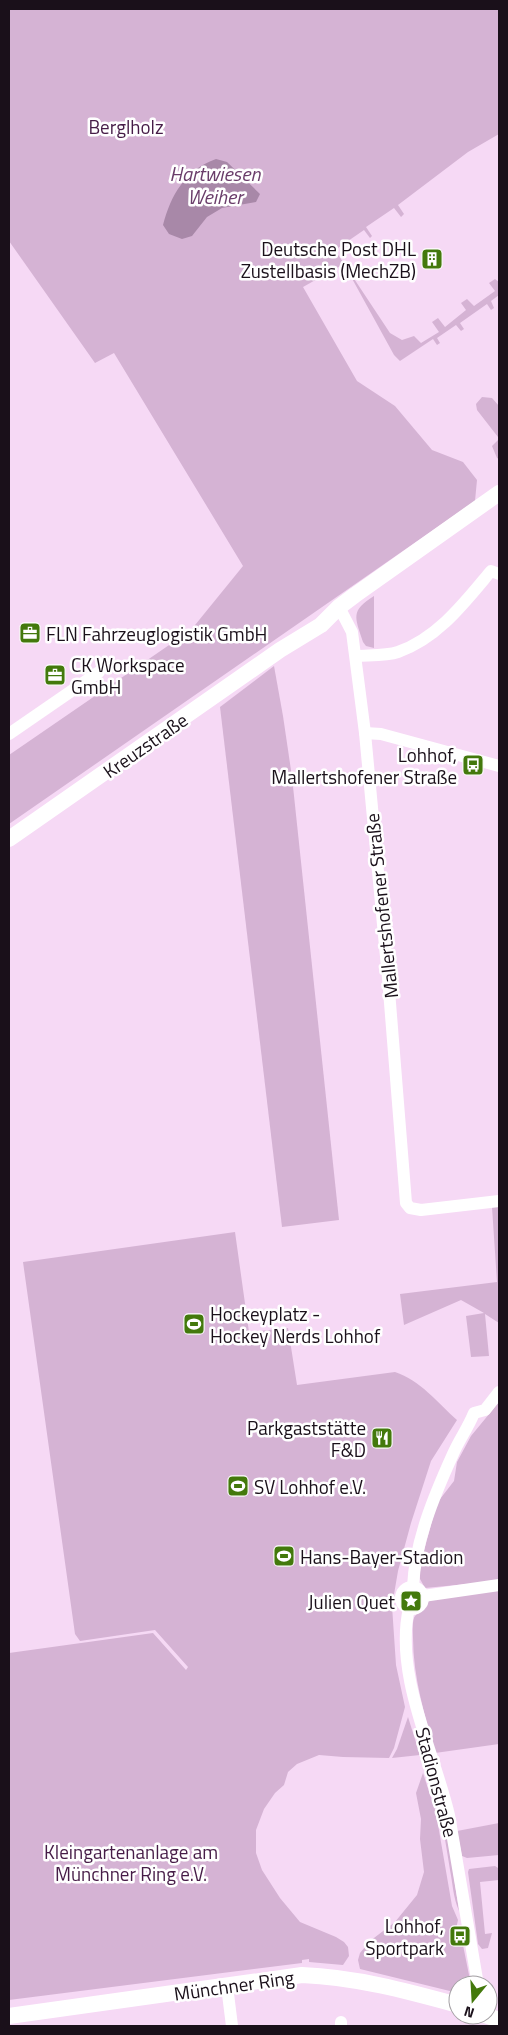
<svg xmlns="http://www.w3.org/2000/svg" width="508" height="2035" viewBox="0 0 508 2035" font-family="'Titillium Web',sans-serif">
	<rect width="100%" height="100%" fill="#f6d9f5"/>
	<g fill="#d5b3d4">
		<path d="M9,9H499V134L468,152L398,205L404,214L401,217L394,208L366,227L372,236L370,238L364,230L335,250L390,333L402,340L414,336L421,343L439,332L432,322L438,318L445,327L466,310L461,303L467,299L474,306L495,291L489,283L495,279L499,282V295L491,301L494,308L491,310L487,304L460,323L464,329L461,331L456,325L437,338L440,343L437,345L433,339L400,361L394,355L344,264L303,287L357,381L395,406L432,450L463,462L477,480L475,501L9,824V755L191,630L243,566L114,353L95,363L9,241Z"/>
		<path d="M482,397L492,398L499,406V459L497,458L492,446L498,440V437L477,410L476,404Z"/>
		<path d="M374,596V648L366,646L363,642C355,617 350,611 374,596Z"/>
		<path d="M274,666L283,716L292,777L339,1220L282,1227L220,707Z"/>
		<path d="M492,1207H499V1323L485,1314L489,1356L471,1357L466,1316L484,1313L461,1300L404,1325L400,1294L497,1282Z"/>
		<path d="M235,1232L249,1332L288,1328L297,1385L395,1372C420,1380 438,1403 457,1420L431,1461L411,1523L398,1571L392,1606L396,1665L405,1707L394,1748L389,1758L343,1757L319,1755L297,1764L288,1772L284,1785L275,1793L264,1809L256,1830V1853L262,1870L280,1898L300,1922L336,1937L344,1942L348,1947L349,1956L343,1965L309,1962V1959L302,1960V1963L9,2000V1653L153,1633L186,1670L188,1667L155,1630L80,1641L75,1634L23,1262Z"/>
		<path d="M499,1402V1581L425,1588L420,1579L419,1569L437,1503L454,1481L457,1462L471,1436Z"/>
		<path d="M499,1588V1744L435,1753C425,1716 413,1677 413,1638C413,1632 412,1624 414,1618C415,1615 427,1603 431,1598Z"/>
		<path d="M408,1717L420,1755L392,1758L397,1749Z"/>
		<path d="M430,1770L443,1803L459,1911C453,1897 453,1885 450,1870C445,1838 440,1805 429,1775Z"/>
		<path d="M423,1773L436,1813L452,1906L458,1920L456,1929L452,1931L453,1936H456L454,1940L456,1945H463L471,1985H458V1993L360,1969L358,1960L360,1953L370,1941L395,1922L417,1895L424,1872L420,1839L421,1819L416,1793Z"/>
		<path d="M499,1823V1855L467,1858L462,1856L457,1831Z"/>
		<path d="M495,1866L498,1868L499,1880L480,1882L485,1934L492,1933L488,1948L482,1949L478,1944L468,1872L469,1869Z"/>
	</g>
	<path fill="#a888a8" d="M216,159L227,162L260,194L256,202L222,208L207,217L192,236L182,239L169,234L163,225C171,195 185,170 216,159Z"/>
	<g fill="none" stroke-linecap="round" stroke-linejoin="round">
		<g stroke="#fff" stroke-width="12">
			<path d="M339,607L352,632L365,733L388,978L406,1203L410,1208L421,1210L499,1201"/>
			<path d="M356,656C369,655 386,656 398,652C438,638 465,602 491,571L499,574"/>
			<path d="M365,733L381,734L499,766"/>
			<path d="M9,734L99,672"/>
			<path d="M413,1587C415,1541 434,1496 453,1454C459,1440 468,1428 474,1413L485,1410L499,1392"/>
			<circle cx="412" cy="1598" r="11"/>
			<path d="M423,1596L499,1585"/>
			<path d="M409,1608C394,1675 434,1751 449,1815L478,1985"/>
			<path d="M227,1986L232,2026"/>
			<path d="M341,2022V2026"/>
		</g>
		<g stroke="#fff" stroke-width="16">
			<path d="M9,839L280,650L321,625L339,607L355,595L499,493"/>
			<path d="M485,2015L499,2020"/>
			<path d="M9,2016L302,1975C355,1977 407,1991 458,2005"/>
		</g>
	</g>
	<defs>
		<g id="building-square" transform="scale(1.125)"><rect x="-9" y="-9" width="18" height="18" rx="4" fill="#43790c" stroke="#fff"/><path d="M-4-6H4V6H1V3H-1V6H-4ZM-2.5-4.3h1.7v1.8h-1.7ZM.8-4.3h1.7v1.8H.8ZM-2.5-1h1.7V.8h-1.7ZM.8-1h1.7V.8H.8Z" fill="#fff"/></g>
		<g id="office-square" transform="scale(1.125)"><rect x="-9" y="-9" width="18" height="18" rx="4" fill="#43790c" stroke="#fff"/><path d="M-6-3h4V-5.5h4V-3h4V5H-6ZM-1-4.5V-3h2v-1.5ZM-6 0V1H6V0Z" fill="#fff"/></g>
		<g id="bus-square" transform="scale(1.125)"><rect x="-9" y="-9" width="18" height="18" rx="4" fill="#43790c" stroke="#fff"/><path d="M-5-6H5V4H4V6H2V4H-2V6H-4V4H-5ZM-3.5-4V0h7V-4ZM-3.5 1.2v1.5H-2V1.2ZM2 1.2v1.5H3.5V1.2Z" fill="#fff"/></g>
		<g id="stadium-square" transform="scale(1.125)"><rect x="-9" y="-9" width="18" height="18" rx="4" fill="#43790c" stroke="#fff"/><path d="M0-5a6.5 5 0 1 0 0 10a6.5 5 0 1 0 0-10ZM-3.5-1.8h7v3.6h-7Z" fill="#fff"/></g>
		<g id="restaurant-square" transform="scale(1.125)"><rect x="-9" y="-9" width="18" height="18" rx="4" fill="#43790c" stroke="#fff"/><path d="M-5-6h1v4h1v-4h1v4h1v-4h1v5L-1.5 .5V6h-2V.5L-5-1ZM5-6V6H3V1.5H1.5Q1.5-4 5-6Z" fill="#fff"/></g>
		<g id="sight-square" transform="scale(1.125)"><rect x="-9" y="-9" width="18" height="18" rx="4" fill="#43790c" stroke="#fff"/><path d="M0-6L1.8-2.2L6-1.7L2.9 1.2L3.7 5.4L0 3.3L-3.7 5.4L-2.9 1.2L-6-1.7L-1.8-2.2Z" fill="#fff"/></g>
	</defs>
	<g fill-rule="evenodd">
		<use href="#building-square" x="432" y="259"/>
		<use href="#office-square" x="30" y="633"/>
		<use href="#office-square" x="55" y="675"/>
		<use href="#bus-square" x="473" y="765"/>
		<use href="#stadium-square" x="194" y="1324"/>
		<use href="#restaurant-square" x="382" y="1438"/>
		<use href="#stadium-square" x="238" y="1486"/>
		<use href="#stadium-square" x="284" y="1556"/>
		<use href="#sight-square" x="411" y="1601"/>
		<use href="#bus-square" x="460" y="1936"/>
	</g>
	<g text-anchor="middle" dominant-baseline="central" stroke-width="5" stroke-linejoin="round" paint-order="stroke">
		<g font-size="19" fill="#461c47" stroke="#fff">
			<text x="126" y="126">Berglholz</text>
			<text x="131" y="1851">Kleingartenanlage am<tspan x="131" dy="22">Münchner Ring e.V.</tspan></text>
		</g>
		<g font-size="19" fill="#1a101a" stroke="#fff" text-anchor="end">
			<text x="416" y="248">Deutsche Post DHL<tspan x="416" dy="22">Zustellbasis (MechZB)</tspan></text>
			<text x="46" y="633" text-anchor="start">FLN Fahrzeuglogistik GmbH</text>
			<text x="71" y="664" text-anchor="start">CK Workspace<tspan x="71" dy="22">GmbH</tspan></text>
			<text x="457" y="754">Lohhof,<tspan x="457" dy="22">Mallertshofener Straße</tspan></text>
			<text x="210" y="1313" text-anchor="start">Hockeyplatz -<tspan x="210" dy="22">Hockey Nerds Lohhof</tspan></text>
			<text x="366" y="1427">Parkgaststätte<tspan x="366" dy="22">F&amp;D</tspan></text>
			<text x="254" y="1486" text-anchor="start">SV Lohhof e.V.</text>
			<text x="300" y="1556" text-anchor="start">Hans-Bayer-Stadion</text>
			<text x="395" y="1601">Julien Quet</text>
			<text x="444" y="1925">Lohhof,<tspan x="444" dy="22">Sportpark</tspan></text>
		</g>
		<g font-size="19" fill="#1a101a" stroke="#fff">
			<text transform="translate(145 745) rotate(-35)">Kreuzstraße</text>
			<text transform="translate(381 906) rotate(-96)">Mallertshofener Straße</text>
			<text transform="translate(437 1782) rotate(75)">Stadionstraße</text>
			<text transform="translate(234 1985) rotate(-8)">Münchner Ring</text>
		</g>
		<g font-size="20" font-style="italic" fill="#6a3d6a" stroke="#fff">
			<text x="215" y="173">Hartwiesen<tspan x="215" dy="23">Weiher</tspan></text>
		</g>
	</g>
	<rect width="508" height="2035" fill="none" stroke="#1a101a" stroke-width="20"/>
	<g transform="translate(473 2000) rotate(198)"><circle r="24" fill="#ffffff" stroke="#a39fa3"/>
	<path d="M0-4L9 19L0 12L-9 19Z" fill="#43790c"/>
	<text y="-8" font-size="14" font-weight="bold" text-anchor="middle" fill="#1a101a">N</text>
	</g>
</svg>
